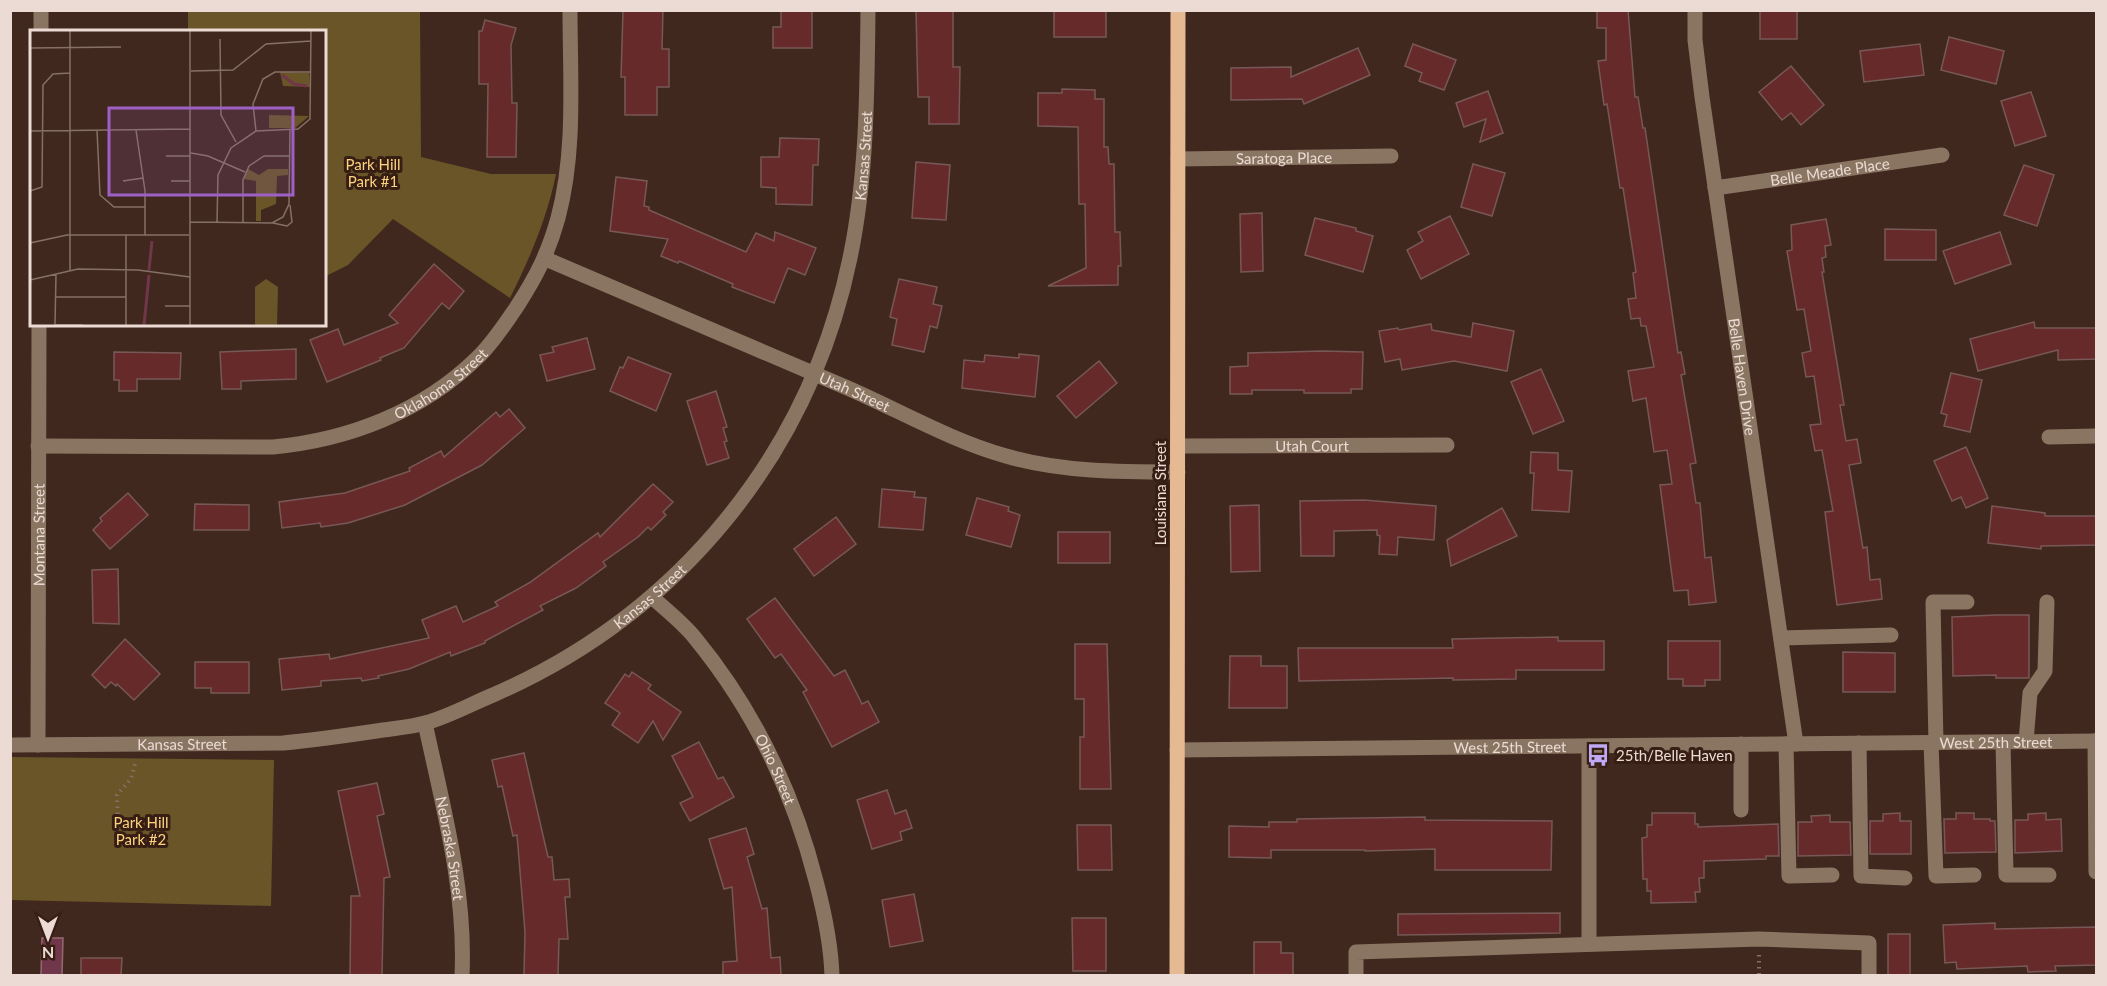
<svg xmlns="http://www.w3.org/2000/svg" width="2107" height="986" viewBox="0 0 2107 986" font-family="Lato,sans-serif">
	<rect width="100%" height="100%" fill="#41281e"/>
	<g fill="#695528">
		<path d="M188,11H420L421,157L491,174H556C547,218 530,258 510,298L393,219L348,265L324,277V32L188,31Z"/>
		<path d="M11,757L274,760L271,906L11,900Z"/>
	</g>
	<path fill="#703649" stroke="#956873" stroke-width="1.5" d="M42,938H63L62,975H41Z"/>
	<g fill="#662a2b" stroke="#775856" stroke-width="1.5">
		<path d="M623,10H663L662,49H669V87H657V115H625V77H621Z"/>
		<path d="M781,10H812V48H773V27H781Z"/>
		<path d="M916,10H953V67H960L959,124H929V97H918Z"/>
		<rect x="1054" y="10" width="52" height="27"/>
		<path d="M1597,10H1628L1635,97H1638L1643,128H1645L1678,353L1681,352L1685,374L1681,375L1696,463L1690,464L1696,503H1700L1705,558L1711,557L1716,602L1689,605L1688,590L1674,591L1660,485L1672,484L1667,450L1654,452L1646,398L1633,401L1628,371L1654,367L1646,326H1641L1640,318L1631,319L1628,299L1636,298L1633,273L1636,272L1623,188H1620L1607,104L1604,105L1598,61L1606,60V28H1597Z"/>
		<rect x="1760" y="10" width="37" height="29"/>
		<path d="M485,20L516,28L511,45L512,103H517L516,157H487L488,84H479V31H482Z"/>
		<path d="M1949,37L2004,51L1996,84L1941,70Z"/>
		<path d="M1413,44L1456,60L1444,90L1419,81L1422,73L1405,66Z"/>
		<path d="M1920,44L1924,75L1864,82L1860,51Z"/>
		<path d="M1358,48L1370,75L1304,104L1302,99L1231,100V68L1291,67V77Z"/>
		<path d="M1791,66L1824,105L1801,125L1791,113L1782,120L1759,92Z"/>
		<path d="M1062,89L1095,90V99H1104V147H1108L1109,164H1114L1115,232H1120L1121,266H1118V285L1048,286L1086,268L1085,204H1079L1078,127L1038,126V93H1062Z"/>
		<path d="M1488,91L1503,133L1480,142L1486,119L1464,127L1456,103Z"/>
		<path d="M2031,92L2046,136L2015,146L2001,101Z"/>
		<path d="M780,138L819,139L818,165H813L812,205L776,204V188L761,187V157H779Z"/>
		<path d="M916,162L950,165L946,220L912,218Z"/>
		<path d="M1473,164L1505,173L1492,216L1461,207Z"/>
		<path d="M2024,165L2054,175L2037,226L2004,215Z"/>
		<path d="M616,177L647,181L644,206L649,207V210L746,252L756,233L774,241L775,232L816,248L805,275L788,268L774,303L732,287L733,284L679,261L678,263L661,256L668,239L610,231Z"/>
		<path d="M1262,213L1263,271L1241,272L1240,214Z"/>
		<path d="M1450,216L1469,254L1421,279L1407,250L1423,241L1418,232Z"/>
		<path d="M1315,218L1356,228V231L1373,236L1363,272L1305,255Z"/>
		<path d="M1826,219L1831,245L1825,246L1826,257L1822,258L1824,272H1822L1844,405H1840L1846,441L1857,439L1861,463L1849,465L1863,548L1867,547L1870,580L1880,579L1882,599L1837,605L1825,512L1833,511L1822,450L1815,451L1810,425L1821,424L1814,376L1806,377L1802,353L1811,351L1804,309L1797,310L1787,251L1792,250L1791,225Z"/>
		<path d="M1885,229L1936,230V260H1885Z"/>
		<path d="M2000,232L2011,264L1955,284L1943,251Z"/>
		<path d="M434,264L464,291L449,309L442,303L404,348L380,358L381,360L327,382L310,340L338,329L344,345L398,323L389,315Z"/>
		<path d="M899,279L937,287L933,304L942,306L937,328L930,326L924,352L892,345L897,319L890,317Z"/>
		<path d="M2034,322L2035,328H2097V359L2058,360V350L1978,371L1970,339Z"/>
		<path d="M1473,323L1514,331L1507,371L1454,361L1402,370L1400,359L1385,362L1379,331L1398,328L1399,330L1431,324L1432,330L1471,337Z"/>
		<path d="M587,338L595,369L547,381L540,355L554,352L552,347Z"/>
		<path d="M296,349V379L241,381V389H222L220,352Z"/>
		<path d="M1322,351L1363,352L1362,389H1351V393H1304V390H1252V394H1230V367L1248,366V353Z"/>
		<path d="M114,352L181,353L180,379H137V391H119V380H114Z"/>
		<path d="M1019,354L1039,356L1035,397L962,388L964,360L984,362L985,355L1019,358Z"/>
		<path d="M628,357L671,374L656,411L610,391L620,367L623,368Z"/>
		<path d="M1099,361L1117,383L1076,418L1057,396Z"/>
		<path d="M1541,369L1564,421L1533,434L1511,382Z"/>
		<path d="M1951,373L1982,380L1970,432L1944,426L1947,415L1941,413Z"/>
		<path d="M716,391L727,427L723,428L727,441L724,442L729,458L707,465L687,401Z"/>
		<path d="M509,409L525,428L482,465L405,505L348,523L321,527L320,523L282,528L279,502L345,493L410,471L409,468L441,451L444,457L496,412L500,417Z"/>
		<path d="M1966,447L1988,498L1966,508L1961,497L1952,501L1934,461Z"/>
		<path d="M1531,452L1558,453V470L1572,471L1569,512L1532,510L1534,473H1530Z"/>
		<path d="M653,484L673,502L663,512L666,515L651,530L648,527L638,537L603,562L606,566L576,588L540,606L543,610L485,641V643L451,656L450,652L409,669L378,676L379,678L362,681L361,678L321,681V686L282,690L279,659L329,654L330,659L429,638L422,620L456,606L463,622L498,606L495,602L529,583L598,533L600,537Z"/>
		<path d="M882,489L915,492L914,497L926,498L923,530L879,527Z"/>
		<path d="M128,493L148,515L110,549L93,530L102,521L100,518Z"/>
		<path d="M977,498L1009,507L1008,511L1020,515L1011,547L966,535Z"/>
		<path d="M1364,500L1436,506L1434,540L1398,537L1397,555L1379,554L1380,536L1377,535V530L1334,531V556H1301L1300,501Z"/>
		<path d="M195,504L249,505V530H194Z"/>
		<path d="M1259,505L1260,571L1231,572L1230,506Z"/>
		<path d="M1992,506L2045,513V516H2097V545L2041,546V549L1988,543Z"/>
		<path d="M1502,508L1517,536L1451,566L1447,540Z"/>
		<path d="M836,517L856,544L814,576L794,549Z"/>
		<rect x="1058" y="532" width="52" height="31"/>
		<path d="M118,569L119,624L93,623L92,570Z"/>
		<path d="M775,598L834,676L845,670L862,704L868,701L879,722L832,747L803,692L807,690L781,654L775,658L747,619Z"/>
		<path d="M1996,615H2029V678H1996V675L1953,676L1952,617Z"/>
		<path d="M1558,637V641H1604V670H1516V679L1453,680V678L1299,681L1298,648H1453L1452,639Z"/>
		<path d="M125,639L160,674L134,700L117,684L116,686L111,682L105,688L92,675Z"/>
		<path d="M1668,641H1720V680H1705V686H1683V679H1668Z"/>
		<path d="M1075,644H1107L1111,789H1080V737H1084V699H1075Z"/>
		<path d="M1843,652L1895,653V692H1843Z"/>
		<path d="M1230,656H1261V666H1287V708H1229Z"/>
		<path d="M195,662H249V693H211V688H195Z"/>
		<path d="M632,672L651,685L648,689L681,712L663,740L653,721L638,743L612,725L620,713L605,703L625,674L629,677Z"/>
		<path d="M699,742L718,779L723,777L734,797L690,821L680,803L693,797L672,756Z"/>
		<path d="M524,753L548,857H552L554,880L569,879L570,897H565L568,939H559L558,975H524L525,932L517,835L513,836L502,786L498,787L492,760Z"/>
		<path d="M377,783L384,814L377,816L390,877L384,878L382,975H350L351,896H360L338,791Z"/>
		<path d="M887,790L895,814L906,810L912,828L900,832L902,840L872,849L857,800Z"/>
		<path d="M1652,813H1695V824H1698V827L1778,824L1779,856H1766V859L1704,861V878H1699L1700,892H1695L1696,902L1651,903V891H1647V879H1643L1642,838L1647,837V825H1652Z"/>
		<path d="M1900,813V821H1911V854H1870V821H1883V814Z"/>
		<path d="M1956,813H1974V819H1990V821H1995L1996,852L1945,853L1944,819H1956Z"/>
		<path d="M2046,813V820L2061,819L2062,851L2015,853V820H2028V814Z"/>
		<path d="M1830,815V822H1850L1851,855L1798,856V822H1812L1811,816Z"/>
		<path d="M1425,817V820L1552,821L1551,870H1435V849L1365,851V850H1271V858L1229,857V826L1269,827V822H1297V819Z"/>
		<path d="M1077,825H1111L1112,870H1078Z"/>
		<path d="M746,828L754,854L747,857L762,909L767,908L771,958L780,957L781,975H723V962L737,961L732,887L724,889L709,839Z"/>
		<path d="M914,894L923,941L890,947L882,900Z"/>
		<path d="M1560,913V933L1398,935V914Z"/>
		<path d="M1072,918H1106V971H1073Z"/>
		<path d="M1995,923V929L2097,927V965L2055,966L2056,971L2028,972L2027,966L1957,969L1956,962L1945,963L1943,925Z"/>
		<rect x="1888" y="934" width="22" height="41"/>
		<path d="M1254,942H1281V953H1293V975H1254Z"/>
		<path d="M81,958H122L121,975H81Z"/>
	</g>
	<g fill="none" stroke-linecap="round" stroke-linejoin="round">
		<g stroke="#846e65" stroke-width="4" stroke-dasharray="1.5 4.5" stroke-linecap="butt">
			<path d="M118,826L117,795L131,779L135,764"/>
			<path d="M1759,955V976"/>
		</g>
		<g stroke="#8a7562" stroke-width="15">
			<path id="s1" d="M1695,10V40L1702,97L1796,744"/>
			<path d="M41,32V10"/>
			<path id="s2" d="M1178,159L1391,156"/>
			<path id="s3" d="M1715,188L1942,155"/>
			<path id="s4" d="M546,259C645,301 744,343 843,386C897,409 949,440 1006,456C1062,472 1120,472 1178,472"/>
			<path d="M2049,437L2096,436"/>
			<path id="s5" d="M38,446L273,447C348,440 422,412 477,358C492,344 504,325 516,308C536,277 548,254 558,218C576,151 570,79 570,10"/>
			<path id="s6" d="M1178,446L1447,445"/>
			<path id="s7" d="M652,597C666,610 683,623 695,638C754,710 793,791 816,881C824,911 831,944 832,976"/>
			<path d="M1781,638L1891,635"/>
			<path id="s8" d="M425,723C443,807 466,889 462,976"/>
			<path d="M2095,741L2096,872"/>
			<path d="M2003,742L2006,875H2049"/>
			<path d="M2026,742L2030,693L2045,671L2047,602"/>
			<path d="M1859,743L1861,876L1905,878"/>
			<path d="M1931,743L1936,876L1974,875"/>
			<path d="M1936,743L1933,602H1967"/>
			<path d="M1786,744L1789,876L1832,875"/>
			<path id="s9" d="M10,745L283,743C317,740 350,735 383,730C396,728 411,727 425,723C448,717 471,704 493,695C677,615 809,456 850,258C867,177 867,93 868,10"/>
			<path id="s10" d="M38,745L39,324"/>
			<path id="s11" d="M1177,750L2096,741"/>
			<path d="M1741,810V744"/>
			<path d="M1589,944V746"/>
			<path d="M1356,976V952L1759,939L1869,943V976"/>
		</g>
		<path stroke="#e5b992" stroke-width="15" d="M1177,976L1178,10"/>
	</g>
	<defs>
		<g id="bus-bare" transform="scale(1.8)"><path d="M-5-6H5V4H4V6H2V4H-2V6H-4V4H-5ZM-3.5-4V0h7V-4ZM-3.5 1.2v1.5H-2V1.2ZM2 1.2v1.5H3.5V1.2Z" fill="#bfa9f4" stroke="#361e14" stroke-width="2.5" paint-order="stroke"/></g>
	</defs>
	<g fill-rule="evenodd">
		<use href="#bus-bare" x="1598" y="755"/>
	</g>
	<g text-anchor="middle" dominant-baseline="central" stroke-width="6" stroke-linejoin="round" paint-order="stroke">
		<g font-size="15" fill="#ecdbd4" stroke="#361e14">
			<text stroke="none"><textPath href="#s9" startOffset="1180">Kansas Street</textPath></text>
			<text stroke="none"><textPath href="#s2" startOffset="106">Saratoga Place</textPath></text>
			<text stroke="none"><textPath href="#s3" startOffset="116">Belle Meade Place</textPath></text>
			<text stroke="none"><textPath href="#s1" startOffset="370">Belle Haven Drive</textPath></text>
			<text stroke="none"><textPath href="#s5" startOffset="417">Oklahoma Street</textPath></text>
			<text stroke="none"><textPath href="#s4" startOffset="336">Utah Street</textPath></text>
			<text stroke="none"><textPath href="#s6" startOffset="134">Utah Court</textPath></text>
			<text transform="translate(1160 493) rotate(-90)">Louisiana Street</text>
			<text stroke="none"><textPath href="#s10" startOffset="210">Montana Street</textPath></text>
			<text stroke="none"><textPath href="#s9" startOffset="676">Kansas Street</textPath></text>
			<text stroke="none"><textPath href="#s11" startOffset="819">West 25th Street</textPath></text>
			<text stroke="none"><textPath href="#s9" startOffset="172">Kansas Street</textPath></text>
			<text stroke="none"><textPath href="#s11" startOffset="333">West 25th Street</textPath></text>
			<text stroke="none"><textPath href="#s7" startOffset="214">Ohio Street</textPath></text>
			<text stroke="none"><textPath href="#s8" startOffset="128">Nebraska Street</textPath></text>
		</g>
		<g font-size="15" fill="#fdd47d" stroke="#361e14">
			<text x="373" y="164">Park Hill<tspan x="373" dy="17">Park #1</tspan></text>
			<text x="141" y="822">Park Hill<tspan x="141" dy="17">Park #2</tspan></text>
		</g>
		<g font-size="15" fill="#ecdbd4" stroke="#361e14" text-anchor="start">
			<text x="1616" y="755">25th/Belle Haven</text>
		</g>
	</g>
	<g transform="translate(30 30)">
		<rect width="296" height="296" fill="#41281e"/>
		<path d="M250,42L279,43L280,57L253,56ZM239,85L279,86L265,98H239ZM218,139L229,145L238,139H258V145L247,146L246,174L231,180V191H226V151L214,149ZM236,249L248,257L247,295H225V257Z" fill="#695528"/>
		<path fill="none" stroke="#703649" stroke-width="3" d="M252,45L264,54L277,56M119,240L122,211M114,295L119,245"/>
		<path fill="none" stroke="#857067" stroke-width="1.5" d="M160,0V295M190,9L191,85L206,112M0,18L91,17M161,41L203,40L236,14L281,11M67,100L70,165L84,177H115M106,100L115,161V205M0,101L160,99M226,101L223,74L233,49L245,42H281M161,123L178,126L215,142M136,126H160M93,151L113,148M141,151H160M0,161L12,157L13,55L23,44L40,43M160,192L242,193L253,187L259,174L260,99M187,192L188,145L201,118L226,101L268,99L280,89L281,0M213,192V150L219,136L234,126H260M243,193L257,196L262,192L260,175M96,205V295M0,213L37,205H159M40,240V0M26,244L25,295H53M0,250L48,239L108,240L160,247M26,267H96M135,276H160"/>
		<path fill="#9d60c5" fill-opacity="0.15" stroke="#9d60c5" stroke-width="3" d="M79,78H263V165H79Z"/>
		<rect width="296" height="296" fill="none" stroke="#ecdbd4" stroke-width="3"/>
	</g>
	<rect width="2107" height="986" fill="none" stroke="#ecdbd4" stroke-width="24"/>
	<g transform="translate(48 938) rotate(180)" stroke="#361e14" stroke-width="4.5" paint-order="stroke">
	<path d="M0-4.5L10 22L0 15L-10 22Z" fill="#ecdbd4"/>
	<text y="-9" font-size="16" font-weight="bold" text-anchor="middle" fill="#ecdbd4">N</text>
	</g>
</svg>
